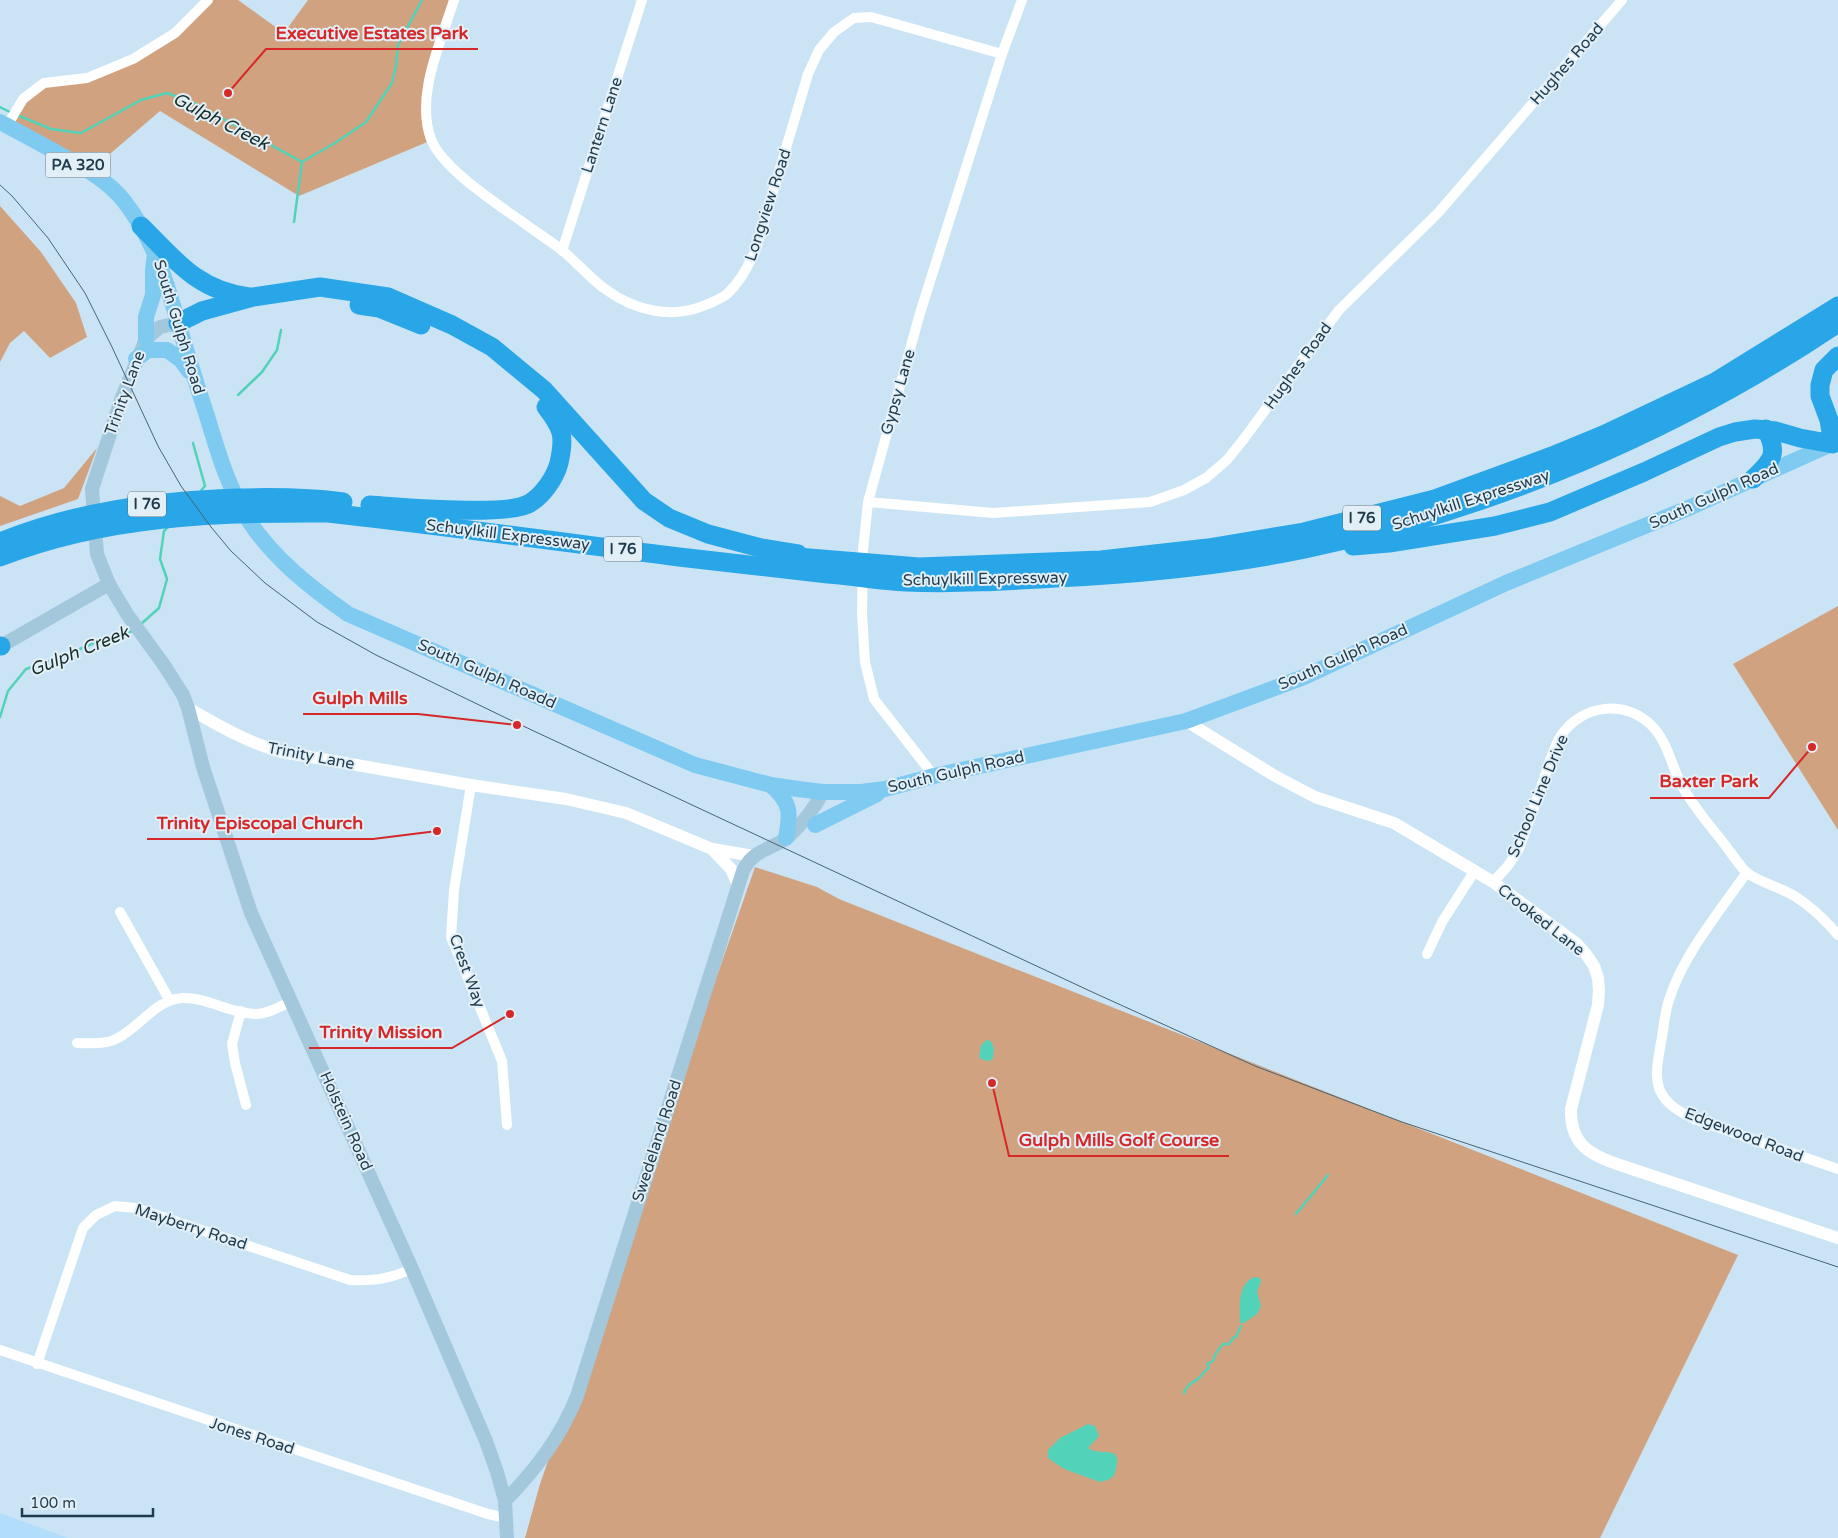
<svg xmlns="http://www.w3.org/2000/svg" width="1838" height="1538" viewBox="0 0 1838 1538" font-family="'Varela Round',sans-serif">
	<rect width="100%" height="100%" fill="#cae4f5"/>
	<path fill="#b2defb" d="M0,1513L68,1538H0Z"/>
	<g fill="#d1a27f">
		<path d="M208,0H238L284,33L308,0H454L426,87L432,140L299,196L160,111L90,171L11,119L44,83L87,78L175,33Z"/>
		<path d="M0,206L41,252L76,303L87,337L50,358L24,331L10,343L0,362Z"/>
		<path d="M97,448L78,499L0,526V496L20,506L64,488Z"/>
		<path d="M1838,606V830L1733,664Z"/>
		<path d="M755,867L817,887L839,899L1738,1255L1600,1538H525L540,1484Z"/>
	</g>
	<g fill="#52d2b9">
		<path d="M987,1040L991,1041L994,1049L993,1058L990,1061L983,1060L979,1057L981,1045Z"/>
		<path d="M1254,1277L1260,1278L1261,1281L1257,1292L1261,1306L1257,1314L1244,1323H1240C1240,1307 1237,1285 1254,1277Z"/>
		<path d="M1088,1424L1095,1426L1099,1436L1088,1448C1103,1458 1126,1441 1114,1476L1108,1480L1100,1482L1064,1469L1048,1458V1450L1060,1438Z"/>
	</g>
	<g fill="none" stroke-linecap="round" stroke-linejoin="round">
		<g stroke="#52d2b9" stroke-width="2.5">
			<path d="M0,107L12,113"/>
			<path d="M17,115L51,129L81,133L141,100L167,93L196,104L302,162L294,222"/>
			<path d="M302,162L335,143L366,122L392,83L396,66L398,45L422,0"/>
			<path d="M238,395L262,372L277,350L281,330"/>
			<path d="M193,443L205,486L199,493"/>
			<path d="M141,624L159,608L167,579L160,559L164,531L168,527"/>
			<path d="M0,717L8,691L26,669L64,656L103,639L133,631"/>
			<path d="M1296,1214L1328,1175"/>
			<path d="M1184,1393C1188,1382 1193,1384 1200,1377C1203,1373 1204,1371 1209,1368L1207,1364L1213,1361L1216,1353L1223,1344H1229L1234,1337H1236L1241,1326"/>
		</g>
		<g stroke="#fff" stroke-width="10">
			<path d="M454,0C441,42 415,96 431,139C443,171 507,210 535,231C544,237 554,244 563,251C577,263 590,278 605,289C635,311 673,320 708,304C715,301 723,298 728,293C741,281 749,265 756,249L808,74L819,50L834,32L854,18L871,17L1002,54"/>
			<path d="M7,126L23,99L44,83L87,78L133,59L175,33L208,0"/>
			<path d="M562,251L642,0"/>
			<path d="M868,502L993,513L1150,502L1184,490L1206,478L1227,460L1243,440L1339,310L1438,213L1622,0"/>
			<path d="M934,776L874,699L865,662L862,614L863,550L868,502L920,313L1002,54L1022,0"/>
			<path d="M471,785L454,890L451,937L502,1061L507,1125"/>
			<path d="M1747,872C1720,911 1683,955 1669,1000C1665,1012 1664,1025 1662,1037C1654,1080 1650,1098 1694,1119L1838,1169"/>
			<path d="M1493,882L1507,867L1518,851C1528,826 1536,801 1545,776C1549,763 1553,749 1560,737C1581,704 1627,698 1654,728C1668,744 1672,767 1682,786C1693,806 1708,823 1722,841C1730,851 1737,862 1745,871C1755,881 1783,888 1796,897C1812,907 1826,921 1838,935"/>
			<path d="M120,912L170,1001"/>
			<path d="M1427,954L1442,922L1474,872"/>
			<path d="M241,1011L232,1044L235,1063L246,1105"/>
			<path d="M77,1043C90,1043 106,1045 118,1038C140,1027 155,1000 182,998C207,997 231,1014 256,1014C268,1014 281,1006 292,1001"/>
			<path d="M0,1350L488,1514L506,1518"/>
			<path d="M37,1364L83,1228L96,1215L115,1206L136,1208L350,1280C376,1281 388,1279 412,1269"/>
		</g>
		<g stroke="#fff" stroke-width="12">
			<path d="M188,708C218,725 248,743 282,752L471,785L566,799L626,813L712,849L754,856"/>
			<path d="M1186,721L1275,776L1315,797L1394,823L1493,882L1576,943L1586,954L1594,966L1598,978L1599,990L1598,1005L1571,1109C1570,1142 1587,1154 1617,1164L1838,1238"/>
			<path d="M712,849L731,869L738,885"/>
		</g>
		<g stroke="#a3c7db" stroke-width="14">
			<path d="M178,323L160,327L146,339L121,400L92,489L97,554L109,584L127,614L164,665L183,695L188,708L203,767L251,913L412,1269L486,1441L497,1472L505,1501L507,1538"/>
			<path d="M1,646L109,584"/>
			<path d="M505,1501C535,1470 561,1437 577,1396L743,871C754,848 773,850 789,836C803,823 814,809 823,792"/>
		</g>
		<g stroke="#7fcaf1" stroke-width="16">
			<path d="M0,122C17,131 34,140 50,149C76,164 105,177 124,201C156,242 168,287 182,336C190,363 198,389 207,416C218,452 228,488 249,521C274,559 311,588 348,614L695,765L771,785L798,789L823,792H861L885,789L934,776L1186,721L1304,677L1506,583L1691,507L1836,442"/>
			<path d="M146,339V317L153,295V270L155,254"/>
			<path d="M136,359L148,350H167L181,360L189,371"/>
			<path d="M771,785C791,803 791,812 786,838"/>
			<path d="M815,825L877,794"/>
		</g>
		<g stroke="#29a6e7" stroke-width="19">
			<path d="M141,226C175,260 198,291 249,297"/>
			<path d="M359,305L379,308L421,325"/>
			<path d="M178,323L202,311L253,297L320,287L388,297L452,325L492,347L544,390L644,501L669,518L708,534L761,548L798,554"/>
			<path d="M1753,479C1772,461 1779,454 1766,429"/>
			<path d="M370,505C400,507 509,517 530,503C543,495 555,478 559,463C565,436 563,429 546,407"/>
			<path d="M0,542C77,511 155,501 237,498C273,497 308,497 343,502"/>
			<path d="M1353,546L1389,543L1495,526L1550,512L1644,472L1719,437L1735,432L1755,429L1776,431L1800,438L1833,444L1829,420L1820,396V385L1824,370L1838,356"/>
			<path d="M785,556L919,567L1101,560L1208,548L1304,532L1435,499L1552,456L1603,435L1715,382L1838,306"/>
			<path d="M0,557C105,516 217,512 328,513C445,526 562,542 679,557C729,563 778,568 828,574C854,576 880,581 906,582C956,584 1006,581 1055,578C1139,574 1223,566 1305,549C1494,509 1678,431 1838,323"/>
			<path d="M0,646H1"/>
		</g>
		<path stroke="#486374" stroke-width="1" d="M0,185L12,196L48,238L85,293L112,347L158,446L181,486L211,527L231,551L265,583L317,622L376,655L506,718L1090,991L1255,1066L1402,1122L1838,1267"/>
	</g>
	<g text-anchor="middle" dominant-baseline="central" stroke-width="4" stroke-linejoin="round" paint-order="stroke">
		<g fill="#e2eff7" stroke="#5a717f" stroke-width="1">
			<rect x="45.5" y="152.5" width="65" height="25" rx="4"/>
			<rect x="128" y="491.5" width="38" height="25" rx="4"/>
			<rect x="1343" y="505.5" width="38" height="25" rx="4"/>
			<rect x="604" y="536.5" width="38" height="25" rx="4"/>
		</g>
		<g font-size="15" font-weight="bold" fill="#1f3b4c">
			<text x="78" y="165">PA 320</text>
			<text x="147" y="504">I 76</text>
			<text x="1362" y="518">I 76</text>
			<text x="623" y="549">I 76</text>
		</g>
		<g font-size="16" fill="#1f3b4c" stroke="#e2eff7">
			<text transform="translate(1567 64) rotate(-49)">Hughes Road</text>
			<text transform="translate(602 125) rotate(-72)">Lantern Lane</text>
			<text transform="translate(768 205) rotate(-72)">Longview Road</text>
			<text transform="translate(179 327) rotate(73)">South Gulph Road</text>
			<text transform="translate(1298 366) rotate(-54)">Hughes Road</text>
			<text transform="translate(898 392) rotate(-74)">Gypsy Lane</text>
			<text transform="translate(125 393) rotate(-70)">Trinity Lane</text>
			<text transform="translate(1714 496) rotate(-24)">South Gulph Road</text>
			<text transform="translate(1471 500) rotate(-18)">Schuylkill Expressway</text>
			<text transform="translate(508 535) rotate(7)">Schuylkill Expressway</text>
			<text transform="translate(985 579) rotate(-1)">Schuylkill Expressway</text>
			<text transform="translate(1343 657) rotate(-24)">South Gulph Road</text>
			<text transform="translate(487 674) rotate(24)">South Gulph Roadd</text>
			<text transform="translate(311 756) rotate(11)">Trinity Lane</text>
			<text transform="translate(956 772) rotate(-13)">South Gulph Road</text>
			<text transform="translate(1538 796) rotate(-67)">School Line Drive</text>
			<text transform="translate(1541 920) rotate(38)">Crooked Lane</text>
			<text transform="translate(467 971) rotate(70)">Crest Way</text>
			<text transform="translate(346 1121) rotate(66)">Holstein Road</text>
			<text transform="translate(1744 1135) rotate(21)">Edgewood Road</text>
			<text transform="translate(657 1141) rotate(-72)">Swedeland Road</text>
			<text transform="translate(191 1227) rotate(18)">Mayberry Road</text>
			<text transform="translate(252 1436) rotate(18)">Jones Road</text>
		</g>
		<g font-size="18" font-style="italic" fill="#182e29" stroke="#e2eff7">
			<text transform="translate(221 121) rotate(27)">Gulph Creek</text>
			<text transform="translate(79 651) rotate(-22)">Gulph Creek</text>
		</g>
	</g>
	<path fill="none" stroke="#d62828" stroke-width="2" d="M228 93L266 49H478M517 725L418 714H303M1812 747L1769 798H1650M437 831L373 839H147M510 1014L452 1048H309M992 1083L1009 1156H1229"/>
	<g fill="#d62828" stroke="#e2eff7" stroke-width="2">
		<circle cx="228" cy="93" r="5"/>
		<circle cx="517" cy="725" r="5"/>
		<circle cx="1812" cy="747" r="5"/>
		<circle cx="437" cy="831" r="5"/>
		<circle cx="510" cy="1014" r="5"/>
		<circle cx="992" cy="1083" r="5"/>
	</g>
	<g font-size="18" text-anchor="middle" font-weight="bold" fill="#d62828" stroke="#e2eff7" stroke-width="4" stroke-linejoin="round" paint-order="stroke">
		<text x="372" y="39">Executive Estates Park</text>
		<text x="360" y="704">Gulph Mills</text>
		<text x="1709" y="787">Baxter Park</text>
		<text x="260" y="829">Trinity Episcopal Church</text>
		<text x="381" y="1038">Trinity Mission</text>
		<text x="1119" y="1146">Gulph Mills Golf Course</text>
	</g>
	<path d="M22 1508v8h131v-8" fill="none" stroke="#1f3b4c" stroke-width="2.5"/>
	<text x="30" y="1508" font-size="15" fill="#1f3b4c" stroke="#e2eff7" stroke-width="4" paint-order="stroke">100 m</text>
</svg>
